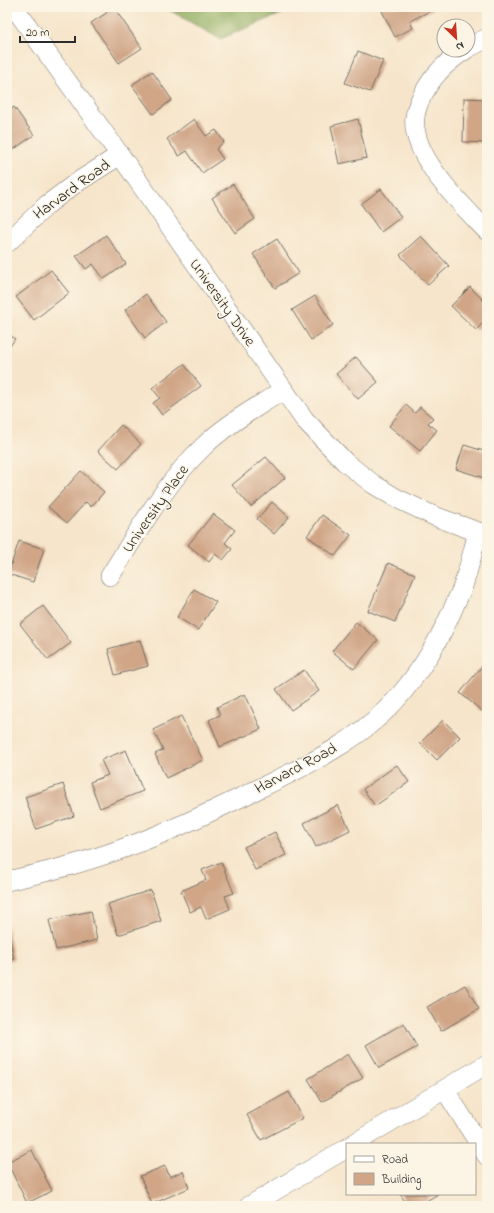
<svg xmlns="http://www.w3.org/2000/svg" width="494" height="1213" viewBox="0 0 494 1213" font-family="'Indie Flower',sans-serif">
	<rect width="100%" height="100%" fill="#fcf5e5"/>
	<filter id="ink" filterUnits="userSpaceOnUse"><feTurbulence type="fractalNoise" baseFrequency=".025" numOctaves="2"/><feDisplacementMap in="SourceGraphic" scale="8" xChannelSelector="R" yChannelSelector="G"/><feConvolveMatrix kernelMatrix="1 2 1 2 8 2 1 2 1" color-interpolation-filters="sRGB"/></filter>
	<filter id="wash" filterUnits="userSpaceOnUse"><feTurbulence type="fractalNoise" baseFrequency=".012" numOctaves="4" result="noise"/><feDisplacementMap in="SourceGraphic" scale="16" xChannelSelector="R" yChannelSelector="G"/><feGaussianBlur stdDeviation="0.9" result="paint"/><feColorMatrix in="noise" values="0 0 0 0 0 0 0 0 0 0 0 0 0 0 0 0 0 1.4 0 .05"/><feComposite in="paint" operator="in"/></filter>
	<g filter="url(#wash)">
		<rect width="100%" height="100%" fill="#f6e5cb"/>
		<path fill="#8daa5c" stroke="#5c6a44" d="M164,7H298L220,39Z"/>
		<g id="blocks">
			<g fill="#d0a687">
				<path d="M380,7H434V9L410,21L413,28L395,37Z"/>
				<path d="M114,8L142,48L119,63L91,23Z"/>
				<path d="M358,51L383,61L370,92L345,83Z"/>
				<path d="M152,71L172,100L153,114L132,85Z"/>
				<path d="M464,98L487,99V143L463,142Z"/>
				<path d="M14,107L34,135L13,150L7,142V112Z"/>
				<path d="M194,119L206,136L216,130L224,142L216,149L223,159L202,173L187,151L179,156L167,139Z"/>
				<path d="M358,119L367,158L339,164L331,126Z"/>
				<path d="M233,184L255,219L235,233L212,198Z"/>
				<path d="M381,189L401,217L381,232L361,204Z"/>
				<path d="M106,235L126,264L104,279L93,264L86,269L76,256Z"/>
				<path d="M421,236L449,266L428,285L400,255Z"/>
				<path d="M277,239L299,273L275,288L253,254Z"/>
				<path d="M51,270L69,293L34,320L16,297Z"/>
				<path d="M470,287L487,304V319L476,330L451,306Z"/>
				<path d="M146,294L166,322L145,338L125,310Z"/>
				<path d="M315,296L333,325L311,340L292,310Z"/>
				<path d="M7,333L15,339L7,350Z"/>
				<path d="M356,357L378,382L358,399L336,374Z"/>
				<path d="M184,364L201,386L162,415L153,403L160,398L152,388Z"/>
				<path d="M406,405L415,413L420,407L433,418L428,423L437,430L420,451L389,426Z"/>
				<path d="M121,425L141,444L118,469L98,451Z"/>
				<path d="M464,445L487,452V479L456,469Z"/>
				<path d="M266,457L285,478L251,507L232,485Z"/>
				<path d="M81,471L104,492L91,507L86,502L67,523L48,507Z"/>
				<path d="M272,502L289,517L274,534L257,519Z"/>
				<path d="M213,514L235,530L225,543L232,549L223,560L215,554L209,562L188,545Z"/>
				<path d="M322,515L351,535L335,556L307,536Z"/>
				<path d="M19,541L44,549L33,582L8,574Z"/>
				<path d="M388,563L415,574L395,622L368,611Z"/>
				<path d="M194,589L216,602L198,630L177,617Z"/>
				<path d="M43,606L71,643L48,660L20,624Z"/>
				<path d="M356,622L378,640L354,669L332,651Z"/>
				<path d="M140,640L148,666L115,675L108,649Z"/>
				<path d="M487,660V705L482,711L460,693Z"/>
				<path d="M304,670L319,691L291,710L276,689Z"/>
				<path d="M245,694L261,729L220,747L209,720L220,715L217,707Z"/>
				<path d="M181,716L203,760L166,778L155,754L163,750L153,730Z"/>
				<path d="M443,720L460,737L437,760L420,743Z"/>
				<path d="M126,750L143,791L100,808L90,782L108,775L101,760Z"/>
				<path d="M397,765L409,782L375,806L363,789Z"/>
				<path d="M63,784L74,816L36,829L25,797Z"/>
				<path d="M338,805L350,830L316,847L304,823Z"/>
				<path d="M275,832L286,855L255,870L244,847Z"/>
				<path d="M221,862L234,893L225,896L230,909L206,919L201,907L190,912L181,891L206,880L202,870Z"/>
				<path d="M151,890L161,921L118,935L108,904Z"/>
				<path d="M91,911L97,940L56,950L49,920Z"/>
				<path d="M7,925L14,959L7,961Z"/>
				<path d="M465,985L479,1009L441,1031L427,1007Z"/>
				<path d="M404,1023L417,1047L379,1068L366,1045Z"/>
				<path d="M348,1054L363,1078L322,1102L308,1079Z"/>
				<path d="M289,1092L303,1118L261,1140L247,1115Z"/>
				<path d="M32,1150L52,1191L27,1203L7,1162Z"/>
				<path d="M165,1166L170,1177L183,1171L189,1188L152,1204L140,1176Z"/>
				<path d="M400,1194H438L418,1206H408Z"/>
			</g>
		</g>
	</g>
	<g filter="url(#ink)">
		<use href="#blocks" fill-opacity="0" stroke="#726c63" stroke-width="1"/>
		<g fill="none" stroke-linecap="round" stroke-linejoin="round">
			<g stroke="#726c63" stroke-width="20">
				<g id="street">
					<path d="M14,7L120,155L304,419L345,462L373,484L396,498L434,516L478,532L487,533"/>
					<path d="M468,48L487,38"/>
					<path d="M465,50C448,61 434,74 425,91C420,99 416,108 415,117C410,156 462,205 487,231"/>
					<path d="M7,243L48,204L76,183L120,155"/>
					<path d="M110,576C138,532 165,483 203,447C226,424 256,408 283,390"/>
					<path d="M7,881C38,874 68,867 98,857C152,840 205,815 256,790C308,765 363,739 401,694C424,666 438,642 453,609C456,601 460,594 463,586C469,568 473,550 478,532"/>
					<path d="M445,1090L487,1156"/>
					<path d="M353,1144L487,1064"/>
					<path d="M249,1206L347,1148"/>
				</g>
			</g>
			<use href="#street" stroke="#fff" stroke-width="19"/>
		</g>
	</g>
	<g text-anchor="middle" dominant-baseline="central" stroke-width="3" stroke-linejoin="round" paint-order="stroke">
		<g font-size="16" fill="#2b2b2b" stroke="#fcf5e5">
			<text transform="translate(72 190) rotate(-36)">Harvard Road</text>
			<text transform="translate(222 303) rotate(55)">University Drive</text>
			<text transform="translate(156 509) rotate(-55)">University Place</text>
			<text transform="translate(296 769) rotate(-28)">Harvard Road</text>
		</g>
	</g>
	<rect width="494" height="1213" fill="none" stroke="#fcf5e5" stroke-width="24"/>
	<rect x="346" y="1143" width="130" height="52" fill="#fcf5e5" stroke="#a8a49b"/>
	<rect x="354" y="1156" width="20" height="6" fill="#ffffff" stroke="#a8a49b"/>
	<text x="382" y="1163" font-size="12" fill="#2b2b2b">Road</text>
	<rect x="354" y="1173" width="20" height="12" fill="#d0a687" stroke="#a8a49b"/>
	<text x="382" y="1183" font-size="12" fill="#2b2b2b">Building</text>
	<g transform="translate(456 38) rotate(155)"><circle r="19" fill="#fcf5e5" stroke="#a8a49b"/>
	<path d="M0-3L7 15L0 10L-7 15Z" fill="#c8321e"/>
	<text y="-6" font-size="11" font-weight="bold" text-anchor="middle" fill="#2b2b2b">N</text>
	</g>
	<path d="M20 36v6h55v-6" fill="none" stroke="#2b2b2b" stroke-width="2"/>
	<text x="26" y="36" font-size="12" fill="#2b2b2b" stroke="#fcf5e5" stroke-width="3" paint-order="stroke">20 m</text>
</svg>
